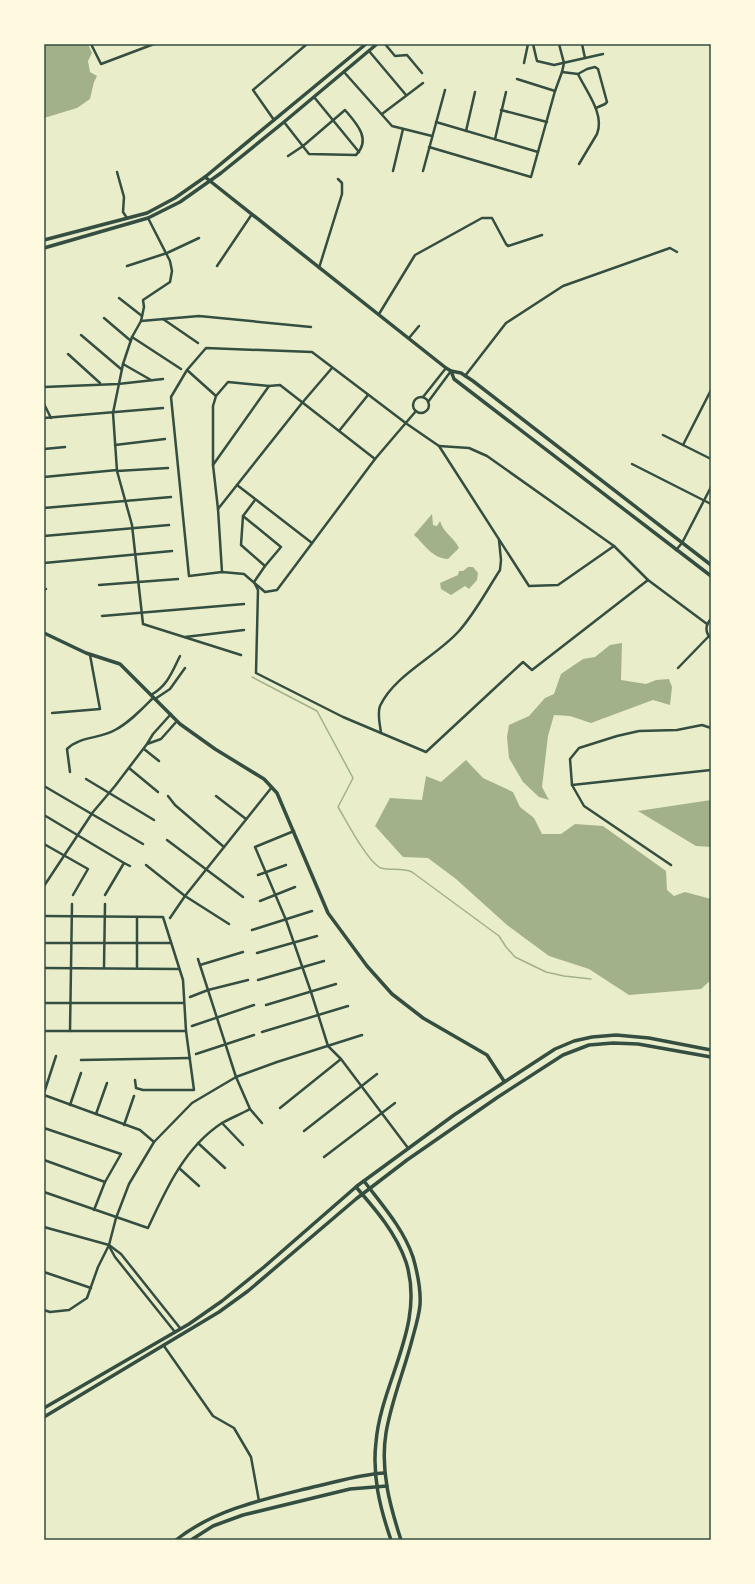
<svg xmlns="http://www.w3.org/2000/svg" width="755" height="1584" viewBox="0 0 755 1584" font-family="Mulish,sans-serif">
	<rect width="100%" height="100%" fill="#e9edc9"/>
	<g fill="#a3b18a">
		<path d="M44,44H88L92,53L88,61L90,72L97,76L94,82L90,99L77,108L44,118Z"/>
		<path d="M432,514L433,525L437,526L440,521C444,534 454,537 459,548L448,559C433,559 424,544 414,535Z"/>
		<path d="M468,567H473L478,573L477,580L469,589L465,586L451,595L441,589L440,583L458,575L459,571H463Z"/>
		<path d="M622,643L621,680L646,684L656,680L669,679L672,687L670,705L653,700L591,723L570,716L554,715L548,736L542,787L549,800L539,797L523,782L509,758L507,737L509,725L529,716L545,698L554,694L561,674L583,659L595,657L610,645Z"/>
		<path d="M466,760L483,778L513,792L520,807L534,818L542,834H561L575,824L603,826L666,871L667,890L674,896L685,892L711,899V980L701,989L629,995L589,969L549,956L507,925L456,879L428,858L403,857L375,826L390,798L422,800L426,776L441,782Z"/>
		<path d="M711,800V847L696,846L638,811Z"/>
	</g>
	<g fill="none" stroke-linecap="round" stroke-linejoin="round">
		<path stroke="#a3b18a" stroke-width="1.5" d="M252,677L317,711L353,778L338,807C346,820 368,863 381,868C391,871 401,867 412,872L499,936L506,947L515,957L546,972L564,976L591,979"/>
		<g stroke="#344e41" stroke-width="2.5">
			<path d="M91,44L101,64L154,44"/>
			<path d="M385,44L395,56L407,55L422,73"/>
			<path d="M533,44L537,61L554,65L603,54"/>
			<path d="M582,44L585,58"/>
			<path d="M710,44L711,45"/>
			<path d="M369,51L406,95"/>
			<path d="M524,63L528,44"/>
			<path d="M344,72L392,126L432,136"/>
			<path d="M562,72L578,74C586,91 605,114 597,134L579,164"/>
			<path d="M578,74L587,69L595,67L598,69L607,102L605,104L596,108"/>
			<path d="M517,79L555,91"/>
			<path d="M314,97L359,152"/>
			<path d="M501,110L547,122"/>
			<path d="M382,114L423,83"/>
			<path d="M274,120L253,90L307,44"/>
			<path d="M284,122L309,154L356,155C372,139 356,123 345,110L303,146L288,156"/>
			<path d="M436,122L538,152"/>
			<path d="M466,131L475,92"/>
			<path d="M495,139L506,92"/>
			<path d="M429,147L531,177L555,91L562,72L564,63L559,44"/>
			<path d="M393,171L403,129"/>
			<path d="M423,171L445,90"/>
			<path d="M117,172L124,197L123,212L127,218"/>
			<path d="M148,218L170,261L172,271L170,282L143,300L144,307L141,321L132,337L123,364L113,413L117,471L132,525L143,624L241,655"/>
			<path d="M127,266L167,253L199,238"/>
			<path d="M217,266L252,214"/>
			<path d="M319,268L342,194V183L338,179"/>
			<path d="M119,298L142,316"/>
			<path d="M379,314L415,255L482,218H492L506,244L508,246L542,235"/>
			<path d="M104,318L131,341"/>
			<path d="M163,319L198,343"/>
			<path d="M141,321L199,316L311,327"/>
			<path d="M81,335L121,369"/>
			<path d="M132,337L181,369"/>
			<path d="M409,338L419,326"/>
			<path d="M68,354L100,383"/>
			<path d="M711,359V360"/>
			<path d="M123,364L151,380"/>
			<path d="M187,370L216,396"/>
			<path d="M465,376L506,323L563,286L670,248L677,252"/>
			<path d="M44,387L118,384L163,379"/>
			<path d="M423,397L446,368"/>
			<circle cx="421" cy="405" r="8"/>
			<path d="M428,402L451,371"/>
			<path d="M44,404L51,418"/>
			<path d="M416,411L375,459L277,590L265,592L244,574L222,572L189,576L171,397L187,370L206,348L312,352L407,424L439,446L529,586L558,585L614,546"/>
			<path d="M44,418L163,408"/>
			<path d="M339,431L368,395"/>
			<path d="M663,435L711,459"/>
			<path d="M115,445L165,439"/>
			<path d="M683,445L711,390"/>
			<path d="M439,446L469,448L487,456L614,546L648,580L707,624"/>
			<path d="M44,449L65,447"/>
			<path d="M632,464L711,504"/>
			<path d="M213,465L269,386"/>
			<path d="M117,471L168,468"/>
			<path d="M44,477L117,470"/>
			<path d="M237,485L312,543"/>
			<path d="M255,500L243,516L241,545L265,566"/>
			<path d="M44,508L171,497"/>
			<path d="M218,509L302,403L332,368"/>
			<path d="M243,516L281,547L265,566L254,582"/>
			<path d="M44,536L169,525"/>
			<path d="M676,550L682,543L711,487"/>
			<path d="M44,563L172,551"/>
			<path d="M222,572L218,509L213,465V406L216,396L228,382L269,386L280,385L375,459"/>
			<path d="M255,584L258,590L256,673L343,717L426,752L523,662L532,670L648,580"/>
			<path d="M99,585L178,579"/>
			<path d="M44,590L46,589"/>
			<path d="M102,616L244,604"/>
			<path d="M711,619C705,625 705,633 711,638"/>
			<path d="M185,637L244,630"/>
			<path d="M678,668L709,636"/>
			<path d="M151,695C168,685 172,672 180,656"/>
			<path d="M155,699L170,689L185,668"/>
			<path d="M52,713L100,709L90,655"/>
			<path d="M171,714L153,734L147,744L161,739L177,721"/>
			<path d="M381,733C380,724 377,714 380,706C394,675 437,656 459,631C475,613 487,590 500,570L501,560L499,540"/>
			<path d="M144,749L159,761"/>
			<path d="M129,768L158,792"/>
			<path d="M70,772L67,749C80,736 100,739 115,730C130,722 142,709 153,698"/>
			<path d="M86,779L154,820"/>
			<path d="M572,785L711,770"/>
			<path d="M44,786L143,844"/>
			<path d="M168,796L175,805L224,847"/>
			<path d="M216,796L246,819"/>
			<path d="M44,815L124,863L105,895"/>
			<path d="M294,831L255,847L286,920L311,992L328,1046L341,1059L408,1148"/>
			<path d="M167,840L243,897"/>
			<path d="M44,844L88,869L73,895"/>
			<path d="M124,863L130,866"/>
			<path d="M146,865L185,896L229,924"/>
			<path d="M671,865L584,806L572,785L570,759L579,748L617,736L639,731L677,730L702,725L711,728"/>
			<path d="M258,875L286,865"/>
			<path d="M44,886L93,812L115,786L147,744"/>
			<path d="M260,901L295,887"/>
			<path d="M44,916L163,917L183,980L186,1031L194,1090H143L136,1088L135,1080"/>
			<path d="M170,918L185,896L272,787"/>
			<path d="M252,930L312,911"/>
			<path d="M44,943H171"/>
			<path d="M257,953L317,936"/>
			<path d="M198,959L236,1077L250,1109L262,1123"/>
			<path d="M200,965L243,952"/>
			<path d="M104,967L105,904"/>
			<path d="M137,967V917"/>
			<path d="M44,968L179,969"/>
			<path d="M258,980L324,961"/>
			<path d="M190,997L208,990L248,980"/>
			<path d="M44,1003H183"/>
			<path d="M266,1005L336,984"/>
			<path d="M192,1026L254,1005"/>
			<path d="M44,1031H186"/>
			<path d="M70,1031L72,904"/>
			<path d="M262,1032L348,1006"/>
			<path d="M196,1054L254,1035"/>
			<path d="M81,1060L190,1058"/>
			<path d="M44,1093L56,1056"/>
			<path d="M44,1095L140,1130L154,1142"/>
			<path d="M70,1105L81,1073"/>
			<path d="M280,1108L341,1059"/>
			<path d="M96,1114L107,1083"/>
			<path d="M222,1123L243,1145"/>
			<path d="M124,1125L134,1096"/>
			<path d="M44,1128L121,1154L105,1182L94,1210"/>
			<path d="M304,1131L377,1074"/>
			<path d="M198,1143L225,1168"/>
			<path d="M324,1157L395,1103"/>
			<path d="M44,1160L105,1182"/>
			<path d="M179,1168L199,1186"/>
			<path d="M44,1192L148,1228C166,1189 185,1147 222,1123C231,1118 241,1114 250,1109"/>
			<path d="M44,1227L109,1245L121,1254L180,1328"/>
			<path d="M109,1246L115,1257L175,1332"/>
			<path d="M44,1272L91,1288"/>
			<path d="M44,1310L50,1312L69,1310L87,1298L98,1267L109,1245L116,1218L129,1184L154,1142L192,1103L236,1077L277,1062L362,1035"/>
			<path d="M164,1346L213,1416L234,1428L251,1457L259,1501"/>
		</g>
		<g stroke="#344e41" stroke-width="3.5">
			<path d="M44,633L86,653L120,664L180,724L215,749L264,779L277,793L328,913L367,966L392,994L423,1018L487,1055L504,1081"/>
			<path d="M364,1181C382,1205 403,1228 413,1257C417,1271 421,1290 420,1305C419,1316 415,1329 412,1340C404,1371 391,1402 386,1433C380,1470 390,1506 401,1540"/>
			<path d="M356,1187C376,1210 396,1233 406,1262C426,1325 381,1382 376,1442C372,1476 380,1508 391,1540"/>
			<path d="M176,1540C215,1509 265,1499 313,1487C336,1482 361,1474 385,1473"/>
			<path d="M191,1540L213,1526L243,1515L350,1489L387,1486"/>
		</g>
		<g stroke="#344e41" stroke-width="3.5">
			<path d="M205,177L446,368L451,371L461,373L473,381L711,565"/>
			<path d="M44,240L147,213L175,198L205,177L366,44"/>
			<path d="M44,248L148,218L180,202L221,173L284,122L377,44"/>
			<path d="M451,371L454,379L711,576"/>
			<path d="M44,1408L189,1324L222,1301L264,1267L357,1186L454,1115L555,1049L574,1041L592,1037L616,1035L649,1038L711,1050"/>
			<path d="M44,1417L219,1312L248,1291L356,1199L407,1160L498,1097L563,1055L589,1045L613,1043L638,1044L711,1057"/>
		</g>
	</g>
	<rect width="755" height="1584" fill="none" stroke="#fefae0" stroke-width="90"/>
	<rect x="45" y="45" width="665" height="1494" fill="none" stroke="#344e41" stroke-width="1.5"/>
</svg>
